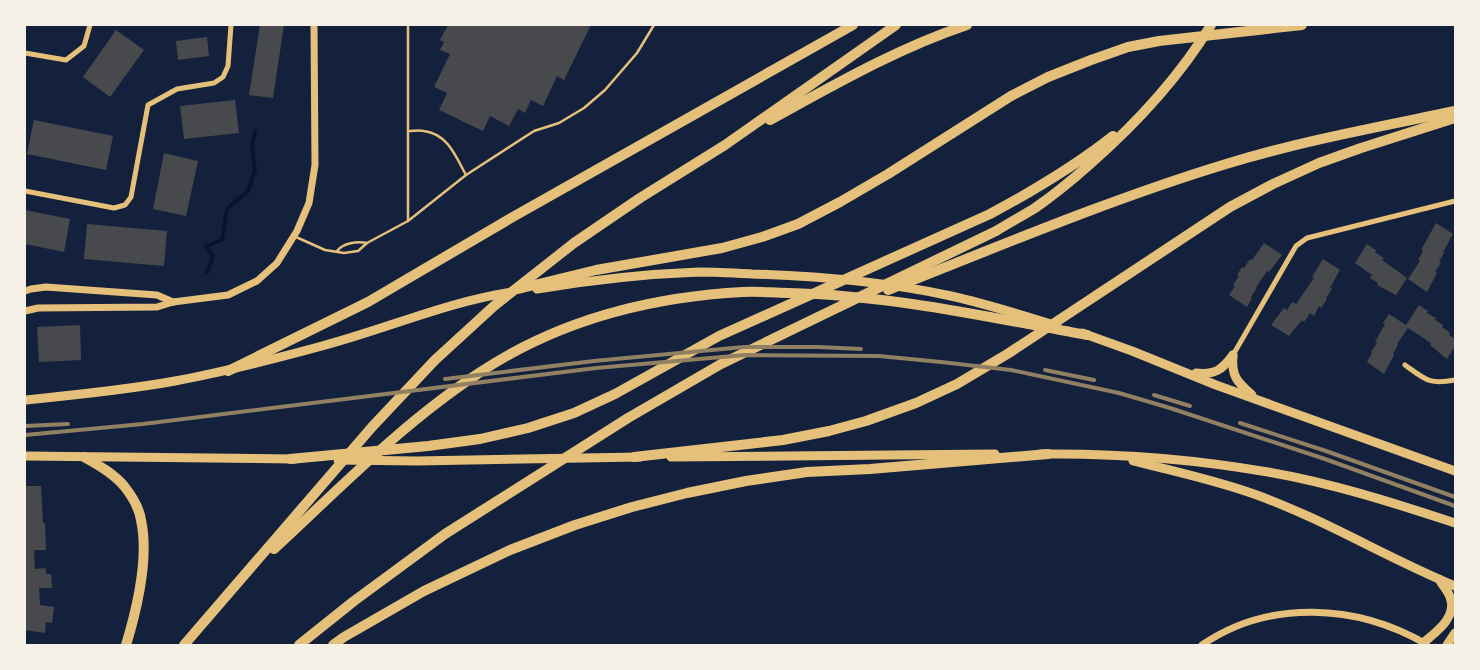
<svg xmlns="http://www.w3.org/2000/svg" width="1480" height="670" viewBox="0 0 1480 670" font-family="'Open Sans',sans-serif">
	<rect width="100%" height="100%" fill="#14213d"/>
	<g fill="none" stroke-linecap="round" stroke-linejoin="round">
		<path stroke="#0b132b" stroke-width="4" d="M207,272L213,257L206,246L222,240L227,209L248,191L255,170L252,146L255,131"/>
	</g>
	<g fill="#48494c">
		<path d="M260,25H284L273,98L249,95Z"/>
		<path d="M448,25H591L564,80L557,76L543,106L531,100L525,113L518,109L509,126L490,116L483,131L439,110L447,93L434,87L450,54L440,50L444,42L440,40Z"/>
		<path d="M116,30L144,50L110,97L83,77Z"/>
		<path d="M207,37L209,56L178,60L176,41Z"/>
		<path d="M235,100L239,133L184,139L180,106Z"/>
		<path d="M34,120L113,136L106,170L27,154Z"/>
		<path d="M164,153L198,161L186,216L153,209Z"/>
		<path d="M25,210L70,219L64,252L25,244Z"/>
		<path d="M1436,223L1453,234L1443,252L1444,253L1439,262L1441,263L1435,271L1437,273L1427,292L1408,279L1420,261L1418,260L1423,251L1421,250Z"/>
		<path d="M87,224L167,231L164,266L84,259Z"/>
		<path d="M1264,243L1282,255L1269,272L1267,271L1256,287L1257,288L1251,297L1252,298L1247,307L1229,295L1235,286L1233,285L1239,276L1237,275L1242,267L1244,268L1250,259L1252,260Z"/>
		<path d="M1367,244L1376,250L1375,252L1384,258L1382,260L1407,278L1396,295L1377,285L1378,283L1370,278L1372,275L1355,263Z"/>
		<path d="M1323,259L1340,270L1330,288L1332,289L1326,298L1327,299L1321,308L1319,306L1314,316L1310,313L1304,322L1302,320L1289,336L1271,325L1284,308L1287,310L1292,302L1296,304L1314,278L1312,277Z"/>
		<path d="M1419,305L1428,311L1427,313L1436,318L1435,320L1443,325L1442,327L1450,333L1449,335L1455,339V346L1447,359L1430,345L1431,343L1408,328L1397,344L1398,345L1393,354L1394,355L1384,374L1367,362L1372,353L1371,352L1377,343L1375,342L1385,324L1383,323L1389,314L1406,325Z"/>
		<path d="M80,325L81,360L39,362L37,327Z"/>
		<path d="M25,486H41L43,523H45L46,550H34L35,569L46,568V574H51L52,588H39L40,605L54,607L52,623L46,622L45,633L25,630Z"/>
	</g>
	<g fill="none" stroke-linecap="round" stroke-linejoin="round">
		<g stroke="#e5c07b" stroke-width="2.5">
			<path d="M409,131C414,131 419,130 424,131C448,134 456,157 466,175"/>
			<path d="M408,221V25"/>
			<path d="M296,237L325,250L344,253L358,251L367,243L408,221L466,175L534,131L559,123L584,108L605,90L637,53L654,25"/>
			<path d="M337,251C343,243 357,241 367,243"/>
		</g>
		<g stroke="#e5c07b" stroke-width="5">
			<path d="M25,53L66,60L84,46L90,25"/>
			<path d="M25,191L114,208L125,205L131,197L148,105L177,89L214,83L223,77L228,66L231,25"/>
			<path d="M1233,355L1296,246L1307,238L1455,201"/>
			<path d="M1405,365C1426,380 1429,385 1455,380"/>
		</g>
		<g stroke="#e5c07b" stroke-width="7">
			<path d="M25,291L31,289L46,287L157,295L173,302"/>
			<path d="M25,311L38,308L157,307L173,302L228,295L257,281L277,263L297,231L309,203L315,165L314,25"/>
			<path d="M1202,645C1269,599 1357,604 1426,644"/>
		</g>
		<g stroke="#e5c07b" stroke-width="9">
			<path d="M537,289C591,280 645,274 699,272C717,272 734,273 752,274C819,276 886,282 951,296C987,304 1022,315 1057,326"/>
			<path d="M1082,333L1132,351L1216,385L1455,471"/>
			<path d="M1233,355C1231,376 1237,382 1252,395"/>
			<path d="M1196,373C1215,375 1222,370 1233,355"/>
			<path d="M25,400C75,395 126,390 175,381C225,372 274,359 322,346C386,329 447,302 512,292"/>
			<path d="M1041,454C1117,453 1193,459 1268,472C1332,483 1394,503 1455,523"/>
			<path d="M25,456L295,459"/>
			<path d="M671,457L995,454"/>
			<path d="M338,460L417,461L640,457"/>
			<path d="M1133,461C1174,471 1215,480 1254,494C1324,519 1387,558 1455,586"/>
			<path d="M1423,643C1436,632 1458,617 1450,597C1448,591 1442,585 1439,579"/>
			<path d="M1447,645L1455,633"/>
		</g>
		<g stroke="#e5c07b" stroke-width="10">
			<path d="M770,120C834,85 898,48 967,25"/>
			<path d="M518,289L596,270L722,248L762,237L798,224L840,202L888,174L1011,96L1048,77L1091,60L1128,47L1159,41L1302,25"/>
			<path d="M888,290C1000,246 1111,199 1226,164C1301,141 1378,127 1455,111"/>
			<path d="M228,371L368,302L511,218L853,25"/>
			<path d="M84,457C98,465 113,473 124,486C132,496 139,507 141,520C149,557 137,609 126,645"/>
			<path d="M634,457L783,440L829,431L866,421L916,403L957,384L1009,353L1230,207L1273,184L1319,163L1361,148L1455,118"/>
			<path d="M290,459L428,446L480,439L528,428L574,413L615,394L719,336L990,214C1033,191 1075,166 1113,136"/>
			<path d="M274,549C340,488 404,422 479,373C557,321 650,297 743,292C758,291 773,293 788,293C889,295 988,317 1087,335"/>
			<path d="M184,645L372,427L435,360L494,306L574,243L640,198L725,145L896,25"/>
			<path d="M299,645L354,601L445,534L628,418L721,364L996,231C1009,223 1022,216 1035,208C1054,195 1072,180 1089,165C1136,124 1178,79 1211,25"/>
			<path d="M333,645L344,637L424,591L510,550L575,525L632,507L687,493L746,481L807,472L870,469L1048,454"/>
		</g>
		<g stroke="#918062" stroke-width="4">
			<path d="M1045,370L1094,380"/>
			<path d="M445,379L594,361L744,347H819L861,349"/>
			<path d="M1154,395L1190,406"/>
			<path d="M1240,423L1326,451L1455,497"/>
			<path d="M25,426L68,424"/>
			<path d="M25,435L143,424L596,368L745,355L879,356L941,362L1011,370L1119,393L1170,408L1325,459L1455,506"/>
		</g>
	</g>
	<rect width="1480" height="670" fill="none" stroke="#f6f1e7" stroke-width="52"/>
</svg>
